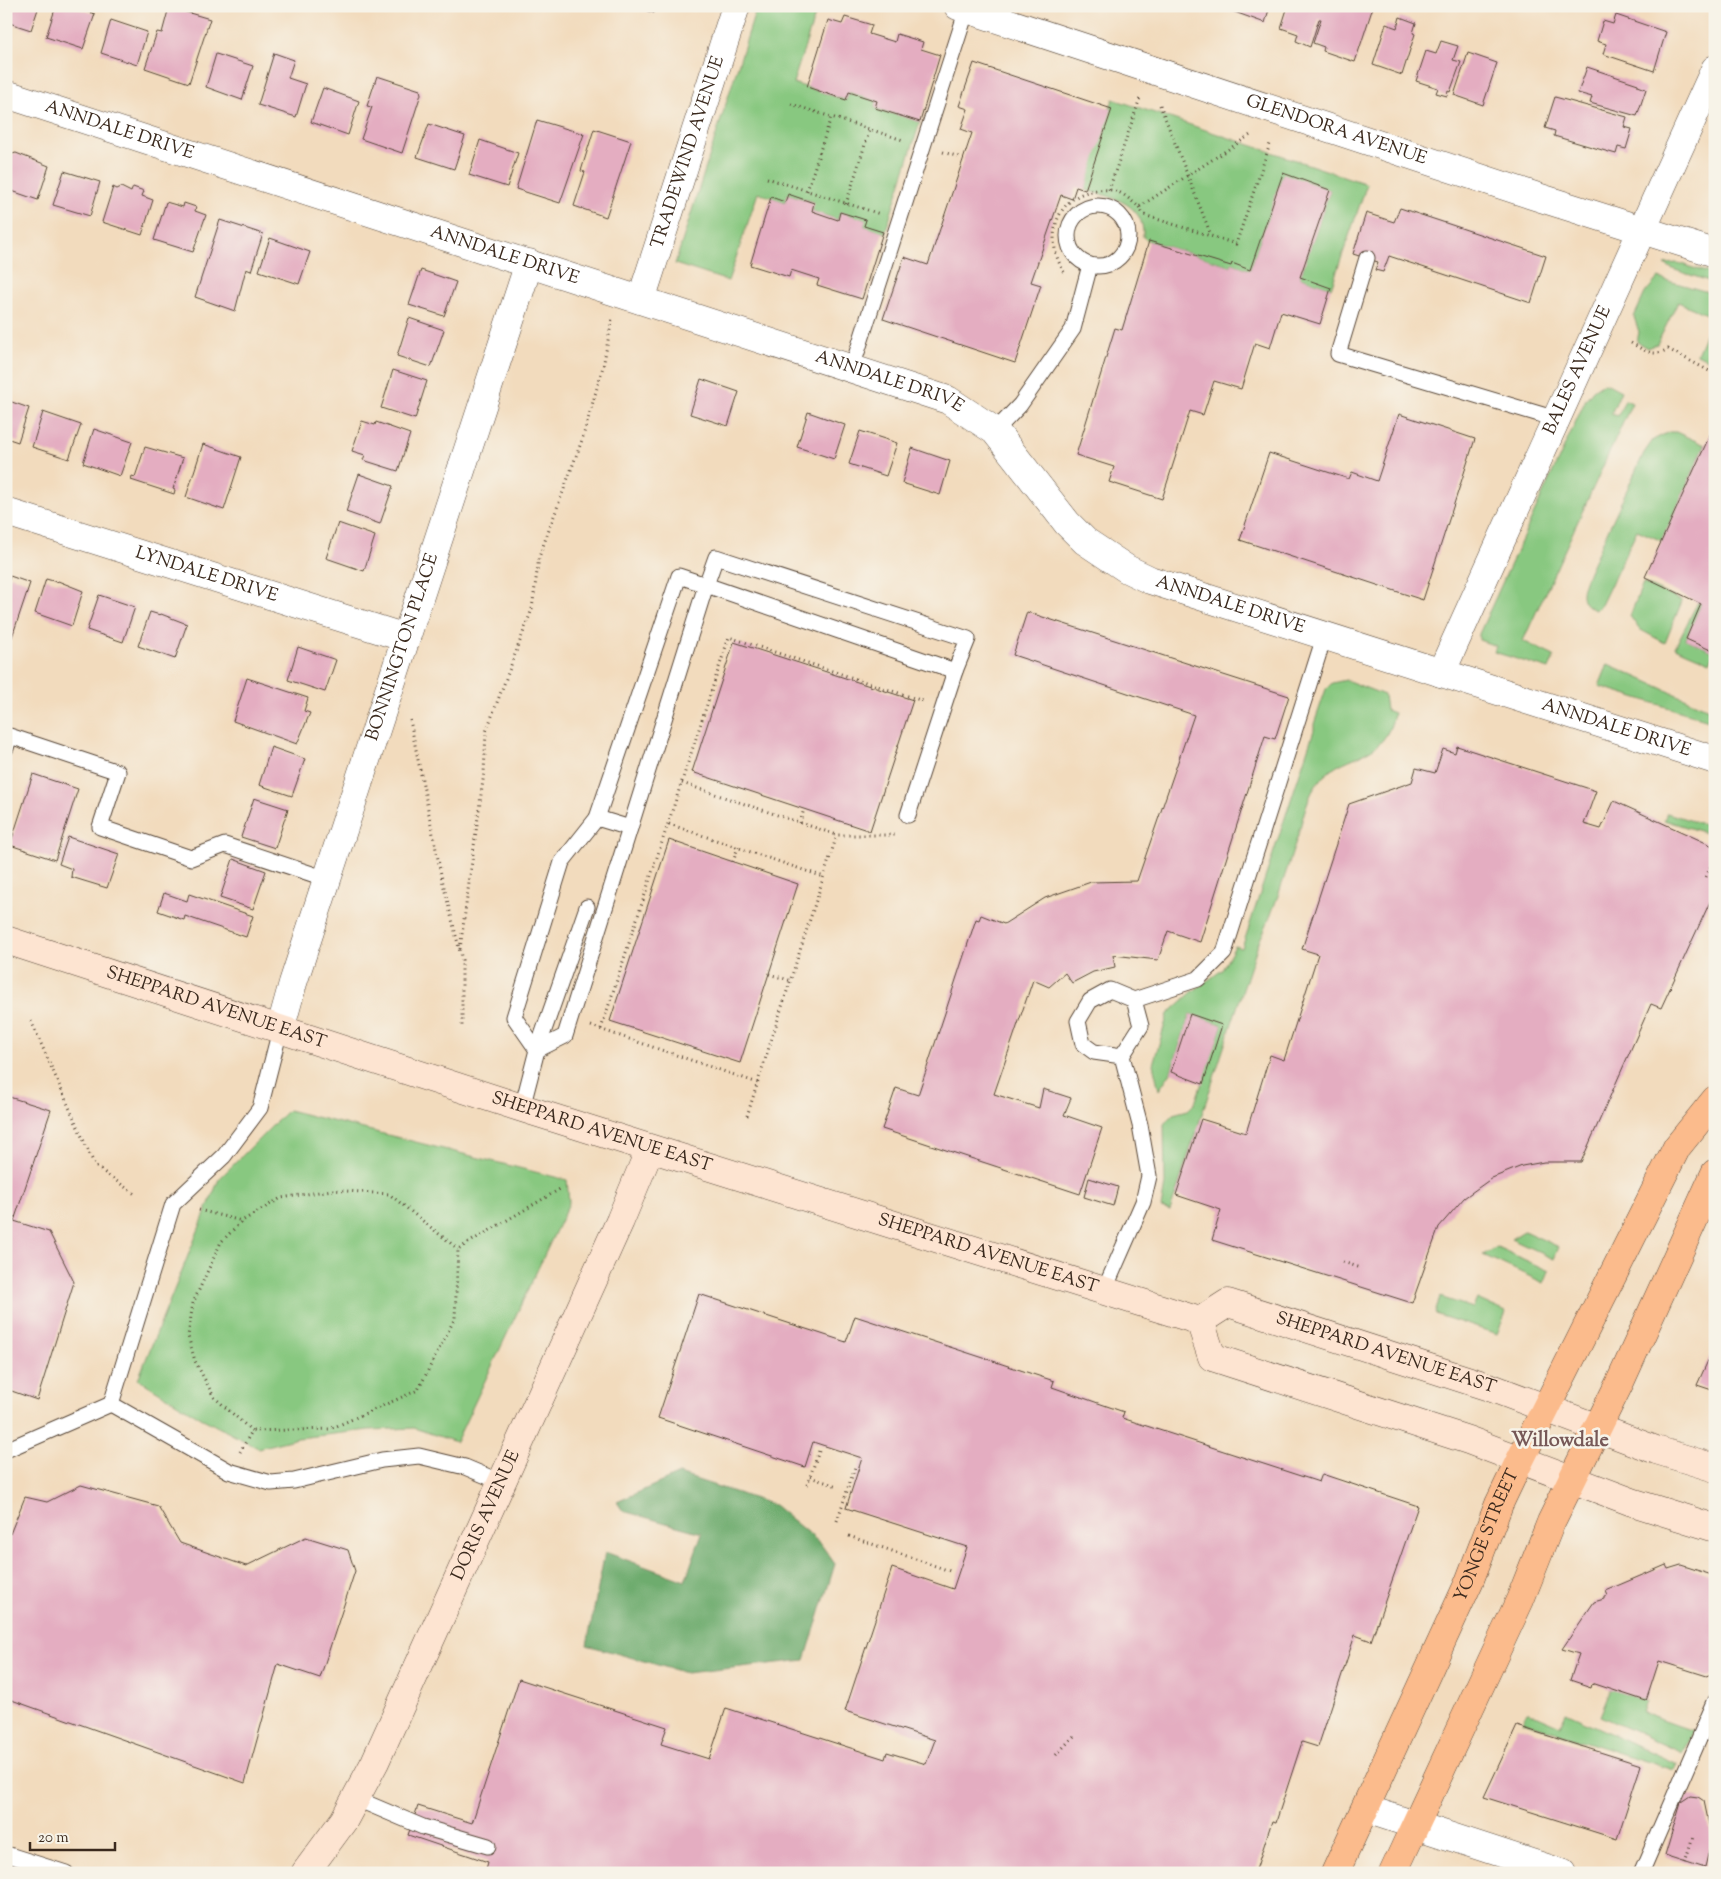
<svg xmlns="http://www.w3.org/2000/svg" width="1721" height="1879" viewBox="0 0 1721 1879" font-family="'Sorts Mill Goudy',serif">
	<rect width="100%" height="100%" fill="#f7f3e8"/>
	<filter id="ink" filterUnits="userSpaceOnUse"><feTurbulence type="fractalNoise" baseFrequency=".02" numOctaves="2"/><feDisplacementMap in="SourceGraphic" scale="10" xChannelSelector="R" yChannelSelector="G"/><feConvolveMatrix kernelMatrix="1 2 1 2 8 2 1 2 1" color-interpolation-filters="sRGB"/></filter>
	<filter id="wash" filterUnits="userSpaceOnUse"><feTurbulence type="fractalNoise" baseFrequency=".0096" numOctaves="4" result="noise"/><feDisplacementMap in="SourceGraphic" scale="20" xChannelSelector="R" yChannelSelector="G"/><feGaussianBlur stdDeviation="1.12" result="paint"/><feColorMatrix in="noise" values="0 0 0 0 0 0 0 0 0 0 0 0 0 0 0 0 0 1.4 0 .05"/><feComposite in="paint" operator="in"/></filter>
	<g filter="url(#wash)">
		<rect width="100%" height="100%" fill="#f2dbbd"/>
		<g fill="#88c880" stroke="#62794f">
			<path d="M757,6H818L793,83L846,100L849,92L877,101L875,108L920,122L885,233L864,226L865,220L840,212L838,220L812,211L814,202L788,194L785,202L758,193L728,281L675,264Z"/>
			<path d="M1113,99L1367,184L1331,288L1300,277L1330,190L1283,174L1250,270L1232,263L1231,266L1149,241L1143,237C1145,203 1112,197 1085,190Z"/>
			<path d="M1678,263L1715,275V283L1675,270L1664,264Z"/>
			<path d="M1658,278L1715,294V363L1697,354L1713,317L1678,302L1657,344L1647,348L1637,342L1639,332L1634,317L1645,293Z"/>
			<path d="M1602,384H1608L1621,391L1611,414L1618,416L1625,400L1632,403L1523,641L1554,656L1549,669L1494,652L1496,646L1479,640V634L1586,399L1593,390Z"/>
			<path d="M1669,432H1676L1705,445L1662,541L1637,530L1601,605L1596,610C1574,603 1583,586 1589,571L1644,453L1653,440Z"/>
			<path d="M1643,583L1682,601L1665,643L1639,629L1630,616Z"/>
			<path d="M1698,602L1701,604L1686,639L1715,652L1710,662L1675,647Z"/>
			<path d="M1608,664L1715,712V722L1599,686Z"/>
			<path d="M1346,680L1384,695L1386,710L1394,713C1385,766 1340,748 1315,787C1305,802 1302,824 1296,841C1285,876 1274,911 1258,944L1170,1211L1161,1208L1165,1184L1164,1124L1173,1114L1188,1110L1195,1103L1222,1025L1190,1014L1171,1072L1159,1090L1153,1064L1168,1014L1192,992L1222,970L1235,946L1242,948L1314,730V724L1326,689L1332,683Z"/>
			<path d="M1667,813L1715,828V836L1664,820Z"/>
			<path d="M288,1110L567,1180L569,1203L456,1442L414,1428L369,1430L298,1438L258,1448L201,1418L138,1379L219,1179Z"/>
			<path d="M1524,1231L1559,1247L1554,1259L1511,1239Z"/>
			<path d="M1497,1247L1549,1271L1544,1283L1483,1255Z"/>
			<path d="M1440,1297L1473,1308L1477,1299L1506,1312L1497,1334L1435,1314Z"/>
			<path d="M1611,1689L1646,1701L1642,1713L1693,1731L1682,1753L1600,1716Z"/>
			<path d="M1528,1712L1560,1726L1566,1713L1677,1764L1674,1770L1523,1722Z"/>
		</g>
		<path fill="#6eac6e" stroke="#546b46" d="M679,1474L774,1505L820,1543L835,1564L805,1660L686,1673L587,1645L605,1552L685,1581L702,1533L623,1511L617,1502Z"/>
		<g id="blocks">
			<g fill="#e4adc1">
				<path d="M6,6H39L31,30L6,22Z"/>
				<path d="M56,6H71L95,14L83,49L46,37Z"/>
				<path d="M632,6H657L654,13Z"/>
				<path d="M1270,6L1265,23L1221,7V6Z"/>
				<path d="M1288,6L1373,7L1355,62L1323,51L1324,47L1313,43L1321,19H1319L1310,47L1296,41L1298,34L1281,28Z"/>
				<path d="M169,7L210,19L189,83L145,68L157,32L162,33Z"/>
				<path d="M1616,15L1666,32L1654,71L1603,54L1606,44L1597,41L1603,21L1613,24Z"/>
				<path d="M845,17L872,25L869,34L895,42L897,34L923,42L921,49L940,55L920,122L875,108L877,101L849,92L846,100L807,87L828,20L842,24Z"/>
				<path d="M1400,17L1416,23L1413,33L1415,34L1402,75L1373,65L1386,24L1397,28Z"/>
				<path d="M111,20L147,32L137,65L101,53Z"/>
				<path d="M1441,41L1458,46L1453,60L1461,62L1450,92L1448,91L1447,96L1436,93L1438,88L1416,81L1426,51L1436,54Z"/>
				<path d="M274,53L294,60L288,78L306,84L296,117L258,105Z"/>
				<path d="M1468,53L1497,63L1483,105L1454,95Z"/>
				<path d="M216,54L253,66L242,100L206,87Z"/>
				<path d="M974,63L1112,109L1085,190L1076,187L1072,199L1061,195L1031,282L1041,285L1015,363L883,319L904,257L928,265L972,133L961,129L968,109L959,106Z"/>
				<path d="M1587,67L1638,84V86L1646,89L1637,116L1590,103L1592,97L1578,93Z"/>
				<path d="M377,76L420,90L421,94L402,153L361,139L372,107L367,106Z"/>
				<path d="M323,88L359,101L348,135L311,122Z"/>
				<path d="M1555,97L1627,117L1624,127L1632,129L1626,149L1618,147L1616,154L1554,136L1555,131L1545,128Z"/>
				<path d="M537,120L584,134L560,203L516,189Z"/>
				<path d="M429,124L465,136L454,169L417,157Z"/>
				<path d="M594,129L631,141L606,217L574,206L585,172L581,171Z"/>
				<path d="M480,140L518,153L507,187L469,175Z"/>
				<path d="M16,153L49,166L38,200L6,189V171L12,154Z"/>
				<path d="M64,171L100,182L90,216L53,205Z"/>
				<path d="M1283,173L1330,190L1300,277L1331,288L1320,324L1281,312L1270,348L1255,343L1241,389L1214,381L1203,415L1190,411L1162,499L1109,482L1114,467L1076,455L1115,328L1122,330L1149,241L1231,266L1232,263L1250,270Z"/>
				<path d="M113,187L117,189L121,187L131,192L133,187L144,191L142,196L153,200L142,235L102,222Z"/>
				<path d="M788,194L814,203L812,211L838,220L840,212L866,220L864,226L883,232L862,299L817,285L819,279L791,270L789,277L750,265L771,197L785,202Z"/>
				<path d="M166,202L183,207L184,203L196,207L195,211L206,215L193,252L154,240Z"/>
				<path d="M1400,208L1546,256L1531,303L1389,256L1383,272L1375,270L1378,262L1353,254L1366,213L1394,222Z"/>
				<path d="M220,220L263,234L251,271L246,269L235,311L195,297Z"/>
				<path d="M270,238L310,252L299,284L259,271Z"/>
				<path d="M421,270L456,282L444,316L409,305Z"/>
				<path d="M409,318L444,330L431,367L397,356Z"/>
				<path d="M393,370L427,381L415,419L381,408Z"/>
				<path d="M701,379L739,392L728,426L690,414Z"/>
				<path d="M6,400L29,408L18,442L6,438Z"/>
				<path d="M43,412L81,425L69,459L32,447Z"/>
				<path d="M808,412L845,425L834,459L797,447Z"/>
				<path d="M1399,414L1475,439L1423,600L1240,540L1269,453L1349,479L1352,472L1377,481Z"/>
				<path d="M362,421L375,425L376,422L410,434L398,471L363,460L365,455L352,451Z"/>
				<path d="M1715,424V652L1686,639L1701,604L1645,577Z"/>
				<path d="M94,429L132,442L120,476L83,463Z"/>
				<path d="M860,431L897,443L886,476L849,464Z"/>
				<path d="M203,444L241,457L224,510L186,497Z"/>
				<path d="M145,447L183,458L173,489L175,490L174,494L131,480L132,476L135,477Z"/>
				<path d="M912,448L950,461L940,495L902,483Z"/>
				<path d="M359,474L393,486L380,524L346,512Z"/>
				<path d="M338,523L375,536L364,571L326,558Z"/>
				<path d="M10,576L30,583L11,640L6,638V581L8,582Z"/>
				<path d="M46,579L57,582L58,581L83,591L72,626L35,613Z"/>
				<path d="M99,595L135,607L123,642L87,630Z"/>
				<path d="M150,612L160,615L161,614L187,624L175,659L138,646Z"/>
				<path d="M1027,612L1289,696L1275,739L1265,736L1200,942L1168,931L1158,960L1113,955L1115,967L1093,972L1072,983L1065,973L1049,987L1033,980L994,1094L1039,1108L1043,1089L1071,1098L1064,1115L1102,1128L1080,1194L882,1129L896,1088L918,1095L976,919L979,920L981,915L1004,924L1045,898L1091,882L1137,881L1194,715L1013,655Z"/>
				<path d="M734,642L913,700L870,831L692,772Z"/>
				<path d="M298,647L336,660L325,692L288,680Z"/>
				<path d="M247,678L308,698L304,711L310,713L297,744L233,721Z"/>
				<path d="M1457,746L1596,791L1584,824L1601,829L1614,801L1715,847V891L1661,1008L1651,1004L1581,1162H1544L1522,1166L1492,1178L1464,1198L1439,1227L1412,1303L1212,1240L1221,1210L1176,1195L1201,1119L1246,1133L1270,1055L1284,1060L1318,954L1302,949L1349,804L1412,782L1416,768L1435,773L1443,749L1455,753Z"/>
				<path d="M271,747L305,759L292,796L259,785Z"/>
				<path d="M33,774L78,789L55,860L10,845Z"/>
				<path d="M254,798L288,809L275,848L241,837Z"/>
				<path d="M68,837L119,854L107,888L71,877L72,869L59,864Z"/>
				<path d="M669,840L798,884L740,1063L610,1021Z"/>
				<path d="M233,859L266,871L253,909L220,898Z"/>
				<path d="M164,893L187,901L189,894L253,916L246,937L185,916L184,920L158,911Z"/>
				<path d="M1190,1014L1222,1025L1203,1084L1171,1072Z"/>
				<path d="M6,1096L51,1110L14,1221L49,1232L74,1282L37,1400L6,1389Z"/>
				<path d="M1089,1178L1118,1187L1113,1206L1084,1197Z"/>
				<path d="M699,1294L846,1342L855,1316L1054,1381L1052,1387L1124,1412L1122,1418L1319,1482L1322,1474L1418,1506L1371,1641L1355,1635L1318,1747L1302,1742L1276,1822L1272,1821L1255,1873H485L488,1862L408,1835L418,1806L472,1823L519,1679L667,1727L661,1744L709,1759L726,1708L885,1759L887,1752L926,1764L935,1740L845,1711L892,1568L953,1589L967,1547L846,1508L862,1458L813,1442L805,1467L658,1418Z"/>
				<path d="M1715,1345V1391L1697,1385Z"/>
				<path d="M81,1485L158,1506L180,1543L246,1566L306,1537L348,1550L355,1571L320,1678L278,1664L245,1783L6,1698V1533L10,1534L25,1497L47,1502Z"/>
				<path d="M1666,1565L1668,1569L1681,1565L1715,1576V1673L1707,1676L1659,1661L1646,1701L1592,1683L1591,1687L1570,1680L1579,1654L1562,1649L1594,1602L1604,1599V1597L1607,1596L1605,1591Z"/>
				<path d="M1517,1726L1641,1765L1617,1839L1484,1797Z"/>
				<path d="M1690,1796L1698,1797L1704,1801L1712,1839L1705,1868L1665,1855L1681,1802Z"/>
			</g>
		</g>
	</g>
	<g filter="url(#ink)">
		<use href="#blocks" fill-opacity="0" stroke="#564536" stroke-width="1"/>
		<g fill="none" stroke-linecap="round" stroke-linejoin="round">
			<g stroke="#564536" stroke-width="17">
				<g id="lane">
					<circle cx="1098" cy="236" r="30"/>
					<path d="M1367,258L1338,354L1556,419"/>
					<path d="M852,368L967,9"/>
					<path d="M995,431L1020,405L1073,329L1090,265"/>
					<path d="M6,748L10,736L118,772L100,827L191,858L225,845L327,879"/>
					<path d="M908,815L955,671"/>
					<path d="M597,818L630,828"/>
					<path d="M1134,1000L1198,979L1224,953L1325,634"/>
					<path d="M537,1050L565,1036L706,585L955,671L968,639L716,557L706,585L679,576L597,818L562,862L514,1017L537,1050"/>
					<path d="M522,1108L537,1050L587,907"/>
					<path d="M1104,1291L1143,1202L1149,1176L1140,1125L1122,1056L1141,1026L1134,1000L1110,990L1090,1001L1078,1021L1083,1044L1094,1052L1122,1056"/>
					<path d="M111,1404L229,1471L271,1483L294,1481L382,1460L419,1456L465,1467L503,1483"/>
					<path d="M6,1450L111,1404L173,1204L224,1156L260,1108L280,1030"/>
					<path d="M357,1799L423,1827L488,1846"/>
					<path d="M6,1854L66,1873"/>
					<path d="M1641,1873L1715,1702"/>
				</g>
			</g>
			<g stroke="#564536" stroke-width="29">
				<g id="street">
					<path id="s1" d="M958,6L1541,198L1715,253"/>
					<path id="s2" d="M6,94L948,400L995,431L1067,523L1085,541L1127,569L1150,580L1715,760"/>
					<path id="s3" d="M641,300L736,6"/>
					<path id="s4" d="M6,512L406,638"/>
					<path id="s5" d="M1441,673L1715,69"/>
					<path id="s6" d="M280,1030L293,983L529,263"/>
					<path d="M1366,1809L1562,1873"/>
				</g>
			</g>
			<g stroke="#564536" stroke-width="29">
				<g id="secondary">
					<path id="s7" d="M6,940L522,1108L1200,1321"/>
					<path d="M1200,1321L1212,1357L1468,1440L1632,1502L1715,1528"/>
					<path id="s8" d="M1200,1321L1228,1303L1492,1388L1656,1450L1715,1468"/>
					<path id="s9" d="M305,1873L344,1820L375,1762L620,1221L650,1149"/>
				</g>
			</g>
			<g stroke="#564536" stroke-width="29">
				<g id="primary">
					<path id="s10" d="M1335,1873L1469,1582L1499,1504L1520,1460L1677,1147L1715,1100"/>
					<path d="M1393,1873L1520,1600L1551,1522L1621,1380L1715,1173"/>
				</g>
			</g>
			<g stroke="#564536" stroke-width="3" stroke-dasharray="1 4" stroke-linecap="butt">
				<path d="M791,104L903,140"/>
				<path d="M1160,105L1211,235"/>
				<path d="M943,152L959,157"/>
				<path d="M767,178L880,214"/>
				<path d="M1109,190L1140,98"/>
				<path d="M807,191L831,117"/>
				<path d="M846,204L870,129"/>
				<path d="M1139,207L1144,215L1236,244L1271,141"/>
				<path d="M1064,272C1040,233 1061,186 1109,190C1121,190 1130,200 1139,207L1252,134"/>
				<path d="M1631,343C1644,350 1653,358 1668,349L1715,374"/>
				<path d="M410,720L442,879L462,960V1028"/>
				<path d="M682,783L837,835H898"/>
				<path d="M800,823L804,809"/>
				<path d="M669,824L824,877"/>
				<path d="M733,862L738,847"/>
				<path d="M1706,877L1715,857"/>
				<path d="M460,949L484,773L486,732L532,609L539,557L582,440L603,367L612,319"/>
				<path d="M769,974L792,981"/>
				<path d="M31,1021L95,1166L135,1194"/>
				<path d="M591,1026L758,1083"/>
				<path d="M601,1029L729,637L923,701"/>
				<path d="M747,1116L837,835"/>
				<path d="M199,1210L242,1221"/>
				<path d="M1343,1262L1361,1268"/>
				<path d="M252,1431L214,1397L195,1361L188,1336L193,1303L221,1242L242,1221L281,1198L332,1190L389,1194L458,1249"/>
				<path d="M240,1452L252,1431L330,1429L418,1390L455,1318L458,1249L560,1189"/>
				<path d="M810,1477L837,1486"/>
				<path d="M807,1485L819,1451"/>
				<path d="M837,1521L856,1464"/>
				<path d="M849,1536L950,1571"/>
				<path d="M1056,1755L1075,1735"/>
				<path d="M1685,1862L1693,1836"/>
				<path d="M479,1868L482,1869L481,1873"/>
				<path d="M462,1873L472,1866"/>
			</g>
			<use href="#lane" stroke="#fff" stroke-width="15"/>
			<use href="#street" stroke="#fff" stroke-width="28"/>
			<use href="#secondary" stroke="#fde4d1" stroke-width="28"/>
			<use href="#primary" stroke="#fbbb8c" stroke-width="28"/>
		</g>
	</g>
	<g text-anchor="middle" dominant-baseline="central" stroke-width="5" stroke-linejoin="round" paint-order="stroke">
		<g font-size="18" fill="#3b2a1e" stroke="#f7f3e8">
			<text stroke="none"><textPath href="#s2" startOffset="119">ANNDALE DRIVE</textPath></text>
			<text stroke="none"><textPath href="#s1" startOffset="398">GLENDORA AVENUE</textPath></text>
			<text stroke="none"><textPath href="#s3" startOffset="155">TRADEWIND AVENUE</textPath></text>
			<text stroke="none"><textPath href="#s2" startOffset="524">ANNDALE DRIVE</textPath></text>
			<text stroke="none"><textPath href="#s5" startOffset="332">BALES AVENUE</textPath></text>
			<text stroke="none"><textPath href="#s2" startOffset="929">ANNDALE DRIVE</textPath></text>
			<text stroke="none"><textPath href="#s4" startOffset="210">LYNDALE DRIVE</textPath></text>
			<text stroke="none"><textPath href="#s2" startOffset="1349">ANNDALE DRIVE</textPath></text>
			<text stroke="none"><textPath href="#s6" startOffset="402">BONNINGTON PLACE</textPath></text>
			<text stroke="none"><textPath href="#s2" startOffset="1754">ANNDALE DRIVE</textPath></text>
			<text stroke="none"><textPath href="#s7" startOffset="221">SHEPPARD AVENUE EAST</textPath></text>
			<text stroke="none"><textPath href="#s7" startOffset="626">SHEPPARD AVENUE EAST</textPath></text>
			<text stroke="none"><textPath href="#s7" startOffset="1031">SHEPPARD AVENUE EAST</textPath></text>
			<text stroke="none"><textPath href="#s8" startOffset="199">SHEPPARD AVENUE EAST</textPath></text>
			<text stroke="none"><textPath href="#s9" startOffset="402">DORIS AVENUE</textPath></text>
			<text stroke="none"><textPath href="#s10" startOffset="370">YONGE STREET</textPath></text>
		</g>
		<g font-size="20" font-weight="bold" fill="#765857" stroke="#f7f3e8">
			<text x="1560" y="1441">Willowdale</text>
		</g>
	</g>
	<rect width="1721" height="1879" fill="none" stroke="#f7f3e8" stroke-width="25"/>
	<path d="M30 1842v8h85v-8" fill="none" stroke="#3b2a1e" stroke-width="2.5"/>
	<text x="38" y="1842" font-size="15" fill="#3b2a1e" stroke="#f7f3e8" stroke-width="4" paint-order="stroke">20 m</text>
</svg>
